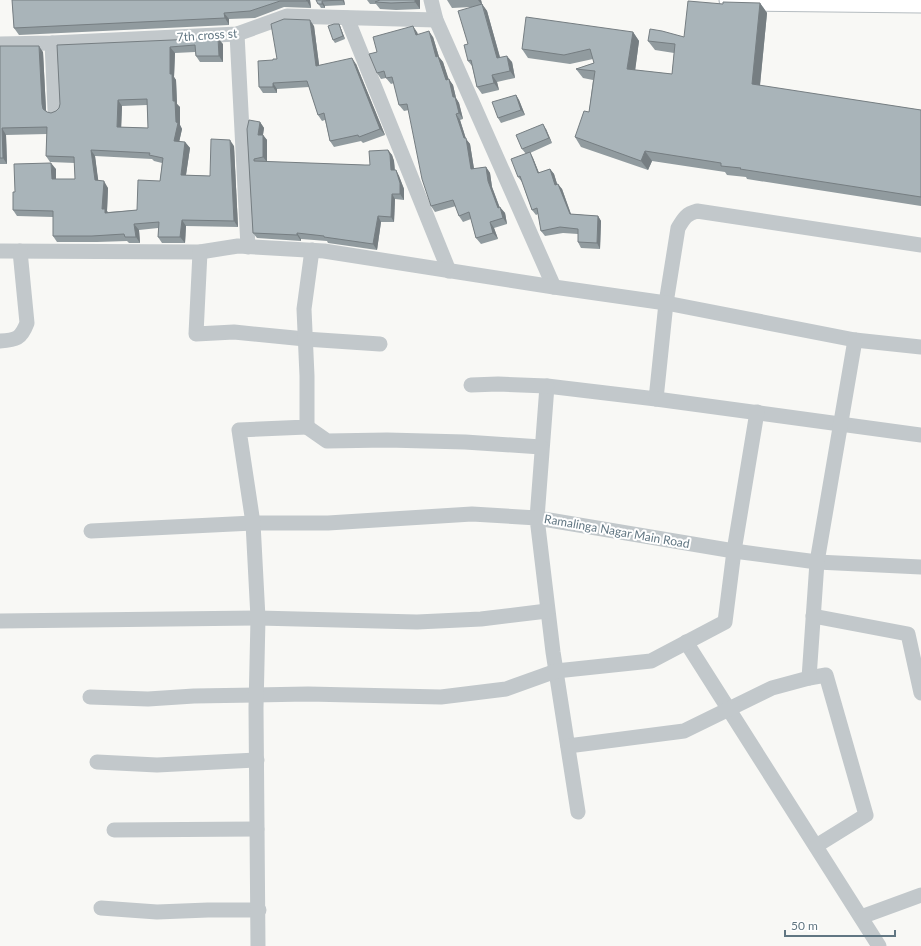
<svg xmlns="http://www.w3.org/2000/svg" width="921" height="946" viewBox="0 0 921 946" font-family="Lato,sans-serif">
	<rect width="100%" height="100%" fill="#f8f8f5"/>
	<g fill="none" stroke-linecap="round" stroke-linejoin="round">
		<g stroke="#b5bcc0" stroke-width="23">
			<path id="secondary" d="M730,0L921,2"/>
		</g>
		<g stroke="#c2c8cb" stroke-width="15">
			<path d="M431,0L436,20L554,287"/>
			<path d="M347,18L449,271"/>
			<path d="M237,34L248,247"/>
			<path d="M52,43L55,110"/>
			<path d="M0,44L52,43L237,34L287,16L436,20"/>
			<path d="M921,245L697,211C686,214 684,218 678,228L666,303L656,399L547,386L537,518L734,551L817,562L921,567"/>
			<path d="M0,251L200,252L238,246L324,251L554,287L666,303L855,340L921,347"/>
			<path d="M200,252L196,334L234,332L305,339L380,344"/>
			<path d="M0,341C16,340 21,339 27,323L20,251"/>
			<path d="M471,385L498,384L547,386"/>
			<path d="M656,399L921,435"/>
			<path d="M307,427L327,441L387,440L465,442L541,447"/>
			<path d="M91,531L253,523H328L472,514L537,518L553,652L578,812"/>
			<path d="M813,616L908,634L921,693"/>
			<path d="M0,621L258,618L417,622L481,619L547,611"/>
			<path d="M686,642L879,946"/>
			<path d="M809,678L826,675L866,815L816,846"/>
			<path d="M90,697L148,699L194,696L308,694L441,697L506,689L556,671L651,661L725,622L734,551L757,412"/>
			<path d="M568,746L684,731L772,688L809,678L817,562L855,340"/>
			<path d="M97,762L157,765L257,760"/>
			<path d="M114,830L257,829"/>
			<path d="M101,908L157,912L208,910H259"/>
			<path d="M861,917L921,895"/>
			<path d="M258,946L256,708L258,618L253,523L239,430L307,427V376L304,309L312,250"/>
		</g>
		<use href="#secondary" stroke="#fff" stroke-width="21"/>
	</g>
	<g fill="#919b9f" fill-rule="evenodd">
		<path d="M12,0H310L311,8L284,7L255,18L229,19V25L19,35L14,28Z"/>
		<path d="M316,0H344L345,5L325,6V8H321Z"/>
		<path d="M367,0H420V9L396,10L380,9L376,4H370Z"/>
		<path d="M447,0H481L482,4L487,11L500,57L512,62L515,78L497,82L499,90L482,94L477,87L472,66L468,61V44L471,7L452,8Z"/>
		<path d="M760,3L767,13L760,86L921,110V206L747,179L746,177L727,175L725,172L652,161L648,170L581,147L575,137L589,112L593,80L583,78L576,69L594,63L593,59L570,64L528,58L522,49L633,32L639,41L635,70L672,74L674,53L655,50L648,41L684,37L723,4Z"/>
		<path d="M339,24L340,26L345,39L335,43L333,40Z"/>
		<path d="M314,26L319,65L356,64L385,135L363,143L361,141L334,147L330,141L325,120L322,121L318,115L309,87L277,89V93H263L259,87L273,60L277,59Z"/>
		<path d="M417,32L418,35L433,37L439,57L443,62L448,79L453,85L456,98L459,103L463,119L460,120L466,139L470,144L474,169L486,167L490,173L492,187L500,208L505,213L507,224L494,228L498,239L481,244L476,238L471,219L463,222L459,216L456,206L435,212L431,206L409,110L404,111L399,105L394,83L391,84L386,78L381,79L377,73V52Z"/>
		<path d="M223,44V62H200L196,56L195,52L175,53L174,77L176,80L177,104L180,107V125L182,129L179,142H185L190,148L186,175L210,176L234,146L238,227L186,226L185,243H162L158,237V228L139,230L140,243H129L127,241L97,242H57L53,236V217L17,216L13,210L15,192L56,169V179H75V163L50,162L46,156L47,134L6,135L7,164H0V46L43,52L46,110V112L51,113L56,111L59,108L60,104L57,45ZM147,105L148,128L121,127L122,106ZM95,156L152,159L154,161L162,163L160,181L137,210L108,212L107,211L108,188L98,181Z"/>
		<path d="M516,95L519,100L525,115L501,123L498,118Z"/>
		<path d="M260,122L264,128L263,135L267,140V162L365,165H370L388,150L392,155L394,161L395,170H396L399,176L404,189V200L395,199L394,222H381L377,250L328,243L327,241L301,239V241L257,238L253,233L247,129Z"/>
		<path d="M546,129L552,143L530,153L533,158L539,173L550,169L554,174L557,184L562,189L571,214L598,216L601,221L600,249L581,248L578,242V234L563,233L545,236L541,231L538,214L536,215L532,210L522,182L518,177L526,154L522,149Z"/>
	</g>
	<g fill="#767e82">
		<path d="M306,0H310L311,8L307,1Z"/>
		<path d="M342,0H344L345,5Z"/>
		<path d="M415,0H420V9L415,2Z"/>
		<path d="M478,0H481L482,4L487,11L502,65L497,58L483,6Z"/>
		<path d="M322,1L325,6V8L322,4Z"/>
		<path d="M760,3L767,13L759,94L752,84Z"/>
		<path d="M224,13L229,19V25L225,18Z"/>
		<path d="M310,20L314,26L320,72L316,66Z"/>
		<path d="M339,24L340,26L345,39L343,36Z"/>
		<path d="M413,26L417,32L420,41L416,35Z"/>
		<path d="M429,31L433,37L439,57L443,62L449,80V79L453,85L456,98L459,103L463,119L459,113L446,80L436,57Z"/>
		<path d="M633,32L639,41L634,79L627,69Z"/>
		<path d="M218,38L223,44V62L219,56Z"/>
		<path d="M39,46L43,52L46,110L48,115L43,109L42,104Z"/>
		<path d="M170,47L175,53L174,77L176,80L177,104L180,107V125L182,129L178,147L174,141L176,122L170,74Z"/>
		<path d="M507,56L512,62L515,78L510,71Z"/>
		<path d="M352,58L356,64L385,135L380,129Z"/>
		<path d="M492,75L497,82L499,90L494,83Z"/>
		<path d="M273,83L277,89V93L273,87Z"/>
		<path d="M516,95L519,100L525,115L521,110Z"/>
		<path d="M118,100L122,106L121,133L117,127Z"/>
		<path d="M456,114L460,120L466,139L470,144L475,175L471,169L464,138Z"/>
		<path d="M260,122L264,128L262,140L258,135Z"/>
		<path d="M543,124L546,129L552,143L549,138Z"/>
		<path d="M2,128L6,135L7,164L3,158Z"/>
		<path d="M263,135L267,140V162L263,157Z"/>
		<path d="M230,140L234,146L238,227L234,221Z"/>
		<path d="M185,142L190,148L185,181L181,175Z"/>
		<path d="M91,150L95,156L99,186L95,180Z"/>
		<path d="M388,150L392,155L394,161L395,175L391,170Z"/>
		<path d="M645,151L652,161L648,170L641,161Z"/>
		<path d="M530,152L533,158L541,178L538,173Z"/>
		<path d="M51,163L56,169V185L52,179Z"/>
		<path d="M486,167L490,173L492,187L502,214L498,208L488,181Z"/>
		<path d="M550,169L554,174L559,190L555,185Z"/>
		<path d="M396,170L399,176L404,189V200L400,194Z"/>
		<path d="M104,181L108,188L107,211L109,215V219L102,209Z"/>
		<path d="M558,184L562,189L573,220L570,214Z"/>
		<path d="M392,194L395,199L394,222L391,217Z"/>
		<path d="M500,207L505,213L507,224L503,218Z"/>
		<path d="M378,216L381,222L377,250L373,244Z"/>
		<path d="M598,216L601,221L600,249L597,243Z"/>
		<path d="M182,220L186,226L185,243L180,237Z"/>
		<path d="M490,222L494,228L498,239L493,233Z"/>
		<path d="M134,224L139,230L140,243L136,237Z"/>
		<path d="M297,233L301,239V241L297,235Z"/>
	</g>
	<g fill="#a9b4b9" stroke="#767e82" fill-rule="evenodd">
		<path d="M12,0H306L307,1H280L250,11L224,13L225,18L14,28Z"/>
		<path d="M316,0H342L322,1V4H318Z"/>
		<path d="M380,0H415V2L391,3L375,2Z"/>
		<path d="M688,1L723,4V2L760,3L752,84L921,110V197L740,169L741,168L721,166V163L645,151L641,161L575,137L584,111L589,112L595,71L576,69L594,63L590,49L564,55L522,49L526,17L633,32L627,69L672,74L675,44L648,41L650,29L662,31L684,37Z"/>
		<path d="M482,4L497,58L507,56L510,71L492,75L494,83L477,87L471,60L468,61L464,45L468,44L458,11Z"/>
		<path d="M284,19L310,20L316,66L352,58L380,129L359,137L358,135L330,141L324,113L318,115L307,81L273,83V87H259L258,61L273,60V59H277L271,24Z"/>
		<path d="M334,24H339L343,36L333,40L328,26Z"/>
		<path d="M413,26L416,35L429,31L436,57L438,56L446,80L449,79L453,97H455L459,113L456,114L464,138H466L471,169L486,167L488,181L498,208L500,207L503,218L490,222L493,233L476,238L469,212L459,216L453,200L431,206L422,179L407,104L399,105L392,77L386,78L384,71L377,73L369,54L377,52L373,37Z"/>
		<path d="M218,38L219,56H196L195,45L170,47V74H172L173,101H175L176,122L178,123L174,141L185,142L181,175L210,176L211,139L230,140L234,221L182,220L180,237H158L159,222L134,224L136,237H125L124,234L92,236H53V211L13,210V192H15L14,164L51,163L52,179H75L74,157L46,156L47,127L2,128L3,158H0V46H39L42,104L43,109L47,112L51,113L56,111L59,108L60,104L57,45ZM147,99L148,128L117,127L118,100ZM91,150L150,153L149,155L163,158L160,181L138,180L137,210L105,213V209H102L104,181L95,180Z"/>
		<path d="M516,95L521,110L498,118L492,102Z"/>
		<path d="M249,120L260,122L258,135H263V157L254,159V161L365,165H370L369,151L388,150L390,155L391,170H396L400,183V194H392L391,217L378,216L373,244L324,237V236L297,233V235L253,233L247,129Z"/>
		<path d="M543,124L549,138L522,149L516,135Z"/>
		<path d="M530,152L538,173L550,169L555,185L558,184L570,214L598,216L597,243L578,242V229L560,227L541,231L537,208L532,210L520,176L518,177L511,159Z"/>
	</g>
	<g text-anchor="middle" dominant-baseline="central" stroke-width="4" stroke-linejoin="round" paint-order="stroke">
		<g font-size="12" fill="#617682" stroke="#fff">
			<text transform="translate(207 35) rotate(-4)">7th cross st</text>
			<text transform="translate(617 531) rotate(10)">Ramalinga Nagar Main Road</text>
		</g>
	</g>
	<path d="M785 930v6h110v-6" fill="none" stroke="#617682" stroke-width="2"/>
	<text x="791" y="930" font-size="12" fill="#617682" stroke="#ffffff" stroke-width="3" paint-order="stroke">50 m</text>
</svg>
